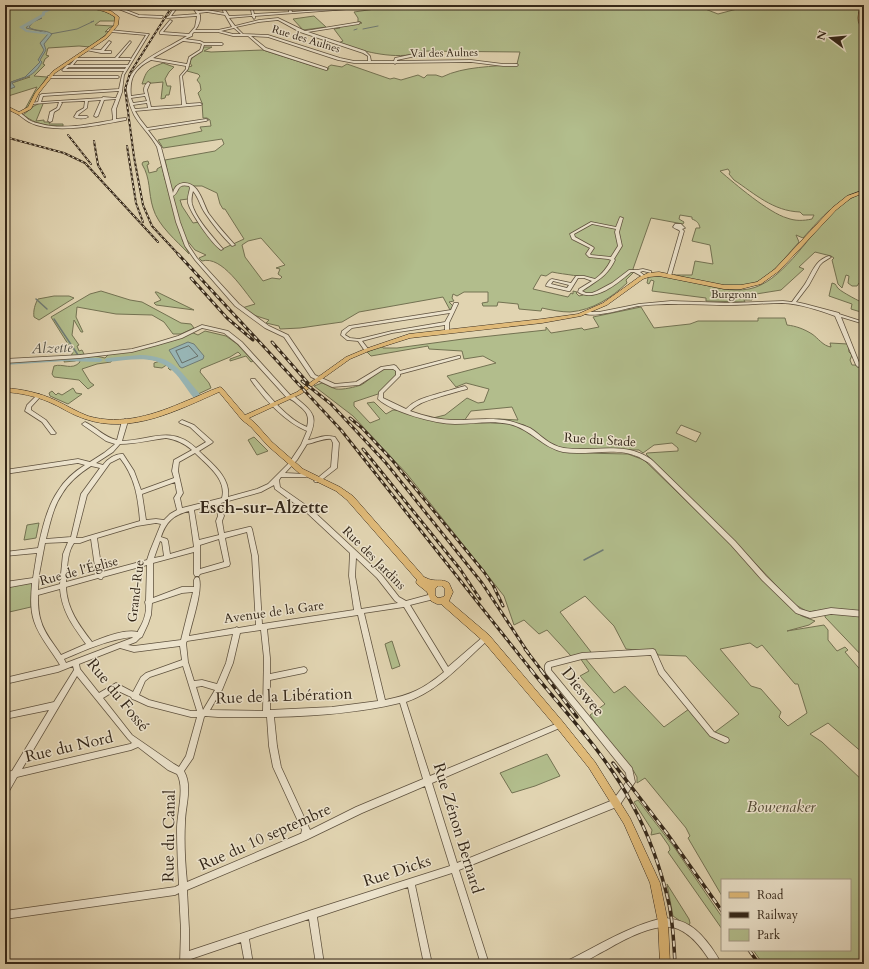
<svg xmlns="http://www.w3.org/2000/svg" width="869" height="969" viewBox="0 0 869 969" font-family="Cardo,serif">
	<rect width="100%" height="100%" fill="#e1d4b1"/>
	<filter id="stains"><feTurbulence type="fractalNoise" baseFrequency=".005" numOctaves="4"/><feColorMatrix values="0 0 0 0 .2 0 0 0 0 .09 0 0 0 0 .02 0 0 0 .5 -.17"/></filter>
	<radialGradient id="worn" r=".72"><stop offset=".6" stop-color="#630" stop-opacity="0"/><stop offset="1" stop-color="#630" stop-opacity=".3"/></radialGradient>
	<g fill="#b2bd8c" stroke="#737252" fill-rule="evenodd">
		<path d="M5,5C22,6 115,0 116,21H100L95,25L113,26L109,28L105,32L110,31L108,33L90,47L79,46L48,48L46,55L49,56L45,59L43,64L45,65L34,76L47,77L34,96L30,106L25,109L37,87L5,97V91L14,87L12,83L30,77H26L11,82L10,88L5,90Z"/>
		<path d="M415,5H617L626,8L628,7L626,5H695L718,14L752,5H777L785,8L797,5H861C858,16 855,21 864,31V190C838,198 821,218 803,238L796,235L799,242C789,253 779,266 767,276C741,296 702,281 674,275H692L695,261L713,264L710,245L692,241L696,228H700C699,223 697,221 692,219V217L680,215L679,219L684,222L683,224L651,218L633,269L634,272L626,280L627,283C611,298 593,310 570,312C561,312 551,310 542,308L541,311L519,309L518,304L498,302L497,306H483L482,303L488,302V292H464L457,296L453,294L452,298L454,301L449,302L453,306L450,310L443,297L359,312L342,322L300,328L280,329L279,326L266,323L269,320L250,314L242,308L255,304C244,291 222,255 202,261L199,258L206,255L195,250L186,239H182L189,254C177,241 158,226 153,208C148,192 151,179 142,164L143,162L148,161L149,164L147,165L149,173L157,171V169L162,166L165,180L167,182L168,174L165,160L215,151L224,144L222,139L163,148L158,140L202,131L200,127L211,126L210,120L207,118H203L202,103L198,93L201,90L200,84L197,80L200,76L198,74L187,71L188,67L192,66L190,63C191,55 200,54 204,47H212L204,51L211,52L263,50L316,67L328,69H329L328,67L331,65L342,67L347,64L390,79L394,78L401,80L418,75L424,78L427,75H436L442,77C464,66 493,67 517,64L520,52L416,51L415,54C390,59 362,51 338,43L343,41L334,29L340,28L338,26L362,23L358,22V18L354,12L389,7H415ZM728,169L730,172L729,174L734,180C755,194 773,211 800,212L803,215H814L812,219C803,221 795,221 787,218C769,213 735,184 720,171ZM191,186H202L217,193L220,204L223,209H225L244,239L220,250L203,230L199,222L193,223L182,206L180,200L188,199ZM261,238L285,265L276,268L280,269L278,274L282,277L280,279L272,278L263,281L245,257L242,245L248,241ZM552,272C566,275 581,275 595,281L580,292L583,295L579,296L576,293L577,292L573,291V294L571,293L568,297L533,289L541,275L546,276Z"/>
		<path d="M314,16L326,27L303,30L293,19Z"/>
		<path d="M163,63L174,67L169,72L165,79L167,86H171L169,95H166L165,98L161,99L163,82L142,84C147,69 148,69 163,63Z"/>
		<path d="M40,103L43,104L36,121L44,120V122H50L49,124H63V126C47,127 36,124 23,115L34,106Z"/>
		<path d="M864,192V284L859,283L857,286H852L848,283L849,276L846,275L842,288L838,284L832,260L834,258L831,256L815,252L799,267L804,269L781,290L750,295L752,300H744L745,302L706,301V298L652,291L654,281L651,280L649,284L647,283L648,278L647,277C681,271 714,295 749,289C781,283 807,238 829,216C839,205 850,198 864,192Z"/>
		<path d="M832,283L835,284C837,286 837,288 839,289C840,291 862,303 864,303V313L851,309L852,304L829,296Z"/>
		<path d="M101,291L130,300L142,302L181,323L191,324L194,328L181,334H173L164,322L152,315L116,314L77,307L76,317L83,332H81L74,320L72,335L79,345L77,346L79,351L82,350L84,354L71,356L73,352L51,317L90,294Z"/>
		<path d="M155,292H157L194,310L156,305L154,303L161,300Z"/>
		<path d="M54,296H69L74,298L39,320L34,317C33,311 35,304 38,299Z"/>
		<path d="M641,307L654,328L690,324L698,321H758V318H785L787,325C796,326 804,329 812,334C818,338 823,346 831,347L830,343L848,344L849,352L852,355L850,360L852,365H864V658L825,617V615L830,609L808,612L794,604L735,542L646,454L647,453L678,451V448L672,443L654,445L643,453L639,450L565,449L553,445L524,425H522L552,446L581,453L628,454L644,460L734,547L796,612L802,616L815,621L809,625L787,631L824,625L828,630V640L837,651L845,647L848,650L845,652L864,674V754L828,723L810,734L822,742L864,782V964H763L753,950H850V880H722V896L688,838L690,836L686,828L645,778L637,783V777L633,770L597,726L590,715L605,704L580,676L589,671L580,658H585L614,693L625,686L664,727L689,709L711,735L739,714L686,656L658,655L656,652L626,649L614,626L585,596L560,612L591,652L571,656L547,630L539,634L524,620L514,625L504,596L407,474L353,416L314,386L322,383C326,384 332,388 336,389C343,390 355,387 361,385C371,380 384,361 396,371V375L378,394L354,402V406L370,423L380,419L367,403L374,402L386,414L393,410L407,411L429,419L445,415L467,398L478,403L484,402L489,389L466,383L456,387L447,376L496,363L483,356L464,359L462,351L429,349L428,346L371,356L367,352L382,346L383,348H397L463,339L546,330V327L551,333L582,328L584,330L599,327L593,317ZM512,407L518,420L499,419L464,421L471,411ZM681,425L701,433L696,442L676,433ZM750,643L757,648L762,645L795,684H798L807,713L788,726L779,717L781,712L761,689L751,686L720,649Z"/>
		<path d="M205,331L226,336L237,344L253,361L251,362L246,356L230,361V359L241,355L238,352L230,357L201,369L200,372L209,383L211,388L196,395L174,369L170,370L168,368L171,366L168,364L162,368L154,367V363L160,361L140,357L112,360L111,362L97,364L82,369L90,382L94,385L88,389L79,380L54,377L52,374L54,366C63,363 72,371 80,362L79,359L75,361L64,362L65,359L96,356L105,358L109,354L135,351L191,332L198,335Z"/>
		<path d="M73,388L76,393L82,394L68,404L50,396L49,393L52,391L56,395L58,393L62,395Z"/>
		<path d="M254,437L268,451L257,455L248,440Z"/>
		<path d="M39,523L36,538L24,540L27,525Z"/>
		<path d="M32,581L31,607L5,613V586Z"/>
		<path d="M392,641L400,666L392,669L385,644Z"/>
		<path d="M547,754L560,776L535,786L512,793L500,773Z"/>
		<path d="M638,800L674,847L722,917V929L668,852L670,850L669,846L660,833L651,835L652,830L634,802Z"/>
		<path d="M667,884L689,919L690,923L689,925H686L673,916Z"/>
	</g>
	<g fill="#98b6b6" stroke="#707d77">
		<path d="M42,18L33,22L29,27C35,32 45,29 52,34L44,44L46,50L40,60L42,62C34,77 25,77 12,83L15,87L5,91L10,88L11,82L25,77L40,62L38,60L44,50L40,43L48,34L39,31L26,28L31,22Z"/>
		<path d="M188,342L194,344L204,356L203,359L182,368L180,367L169,350Z"/>
	</g>
	<g fill="none" stroke-linecap="round" stroke-linejoin="round">
		<path stroke="#666e68" stroke-width="1" d="M189,346L198,356L182,363L176,351Z"/>
		<g stroke="#707d77" stroke-width="1">
			<path d="M363,29L378,26"/>
			<path d="M354,30L357,29"/>
			<path d="M50,34L77,29L94,21L91,22"/>
		</g>
		<g stroke="#707d77" stroke-width="1.5">
			<path d="M36,299L47,309"/>
			<path d="M54,319L78,355"/>
			<path d="M584,560L603,550"/>
		</g>
		<g fill="#98b6b6" fill-rule="evenodd">
			<path d="M56,5H61L45,13V15L30,25L24,27L27,30L50,33L51,35L26,32L19,27L42,14V12Z"/>
			<path d="M140,355C174,356 179,370 199,393L200,395L199,397H193C185,387 179,375 169,368C151,354 127,361 107,362L104,360L107,358Z"/>
			<path d="M65,357L100,358L103,360L100,362L65,361L5,365V361Z"/>
		</g>
		<g stroke="#5f523f" stroke-width="1.5">
			<g id="minor">
				<path d="M101,5L118,7L166,6L167,5H169L167,8H121L139,15L163,16L162,18L139,17L116,8Z"/>
				<path d="M192,5H194L198,11L207,10L224,13L220,5H222L229,16L252,15L250,5H252L254,14L289,12L288,5H290L292,12L363,6H415L416,8H363L255,16V18L254,19L252,16L229,18L235,26L259,20L278,18L305,31L360,22L359,24L308,32L365,51L370,56L371,61H394L395,58L414,54L415,50L416,49L417,50L416,56L397,60V61L471,60L503,64H517L518,65L517,66H503L471,62L396,63L395,64L394,63H354L338,60L268,37L251,36L266,48L327,68V70H326L264,50L248,36H233L218,32H194L192,34V36L185,39L200,41L204,43H222L223,44L222,45H204L202,51L191,58L188,69L182,76L186,104L200,103L202,104L201,105L135,111L140,119L147,128L206,119L208,120L206,121L148,130L161,147L173,193C174,188 177,184 183,183C199,181 203,204 209,214C217,225 226,235 235,245L232,246C222,236 213,225 205,213C200,206 199,198 193,191C192,195 191,199 192,204C196,219 213,237 223,249L221,250C212,244 191,214 188,203C187,198 189,193 190,188L189,186C176,183 180,192 173,196L180,222L189,246L197,258L239,304L269,326L288,335L315,375L335,384L356,382L381,367L394,365L396,366L400,371L458,356H460V358L400,374V376L383,393V398L406,409C416,399 427,397 440,393C449,391 456,388 465,386L467,388V389C458,391 450,394 442,396C430,400 419,402 410,411C424,416 439,420 455,420C473,420 491,417 510,421C517,423 523,425 530,428C541,435 550,446 564,448C590,452 617,443 642,454C646,456 650,458 653,461L735,541L766,576L800,609L810,612L831,608L864,611V617L831,614L810,618L796,613L762,580L731,545L649,463C646,461 642,459 639,457C615,446 588,456 563,452C543,448 531,429 509,424C491,420 473,424 455,424C435,424 392,412 378,399L379,392L396,375V371L393,369H384L359,385L332,387L311,377L284,337L265,328L235,306L195,260L185,246L176,222L157,147C151,135 140,126 134,115C131,109 129,103 128,97C127,92 126,86 128,82C133,61 170,47 187,36L160,34V32L170,20L172,21L163,32L189,34L195,27L197,16L167,18L166,17L169,16L175,6H192ZM177,8H193L197,14L171,16ZM207,12L225,15L232,27L218,30H195C199,26 202,17 199,13ZM278,20L300,32L363,53L368,56V61H354L340,58L268,35L243,34L236,27L259,22ZM234,28L241,34H233L221,31ZM183,41L199,43L202,44L200,50L189,57L187,64L153,58ZM151,60L186,66V69L180,76L182,105L151,107L147,90L150,83L148,82C144,85 143,90 145,94L131,96C129,78 135,68 151,60ZM145,96L147,101L133,103L131,98ZM147,103L148,108L135,109L133,105Z"/>
				<path d="M110,30L149,34L124,75L122,92L116,109V119L125,118H126V120C99,125 54,135 29,122C25,120 22,117 19,115V113C23,114 25,117 29,120C32,122 37,123 41,124C63,130 91,124 113,120V118L112,109L116,99L104,100L98,116L96,117L94,116L101,100L88,101L87,108L79,114L78,116H87L88,117C85,119 77,119 74,117L77,112L84,108L85,101L61,102L62,103L59,109L54,112L52,121L50,122L48,121L50,112L57,108L59,102L33,104L31,103L38,102L40,95L42,94L119,89L122,75L124,71H63L62,70L67,65H70L76,58H115L130,41L131,42L118,58H130L131,59L146,35L111,32ZM77,60H131L128,65H73ZM69,67H126L125,69H66ZM119,91L116,98L103,97L102,98L41,102L43,96Z"/>
				<path d="M109,41L111,42L104,51H111V53H101L86,50L87,49L101,50Z"/>
				<path d="M49,76H118L119,77L118,78H48V76Z"/>
				<path d="M620,217L623,218L619,232L622,246L614,259L615,260C607,277 596,281 582,291L586,293H592L597,291L612,283L629,270H637L643,269L651,271V273L643,271L640,272L645,276L643,277L634,272H631C618,283 595,303 578,292L579,289L592,281L584,278H578L570,291H568L546,286C546,284 550,279 552,279L571,283L576,276H584L595,279C602,274 607,268 611,260L608,259L589,257L586,254L590,248L572,239L570,234L591,222L616,227ZM592,224L616,229L615,232L618,246L611,257L591,255L590,254L594,248L593,247L575,237L574,234ZM553,281L569,285L567,288L551,284Z"/>
				<path d="M675,224H681L685,228L682,229L684,231L671,276L669,277L667,276L680,231C678,229 675,229 673,227Z"/>
				<path d="M829,256L831,257L823,262L820,265L809,285L796,302L805,304L839,313V314L864,322V324L841,317L860,365V366L858,367L856,365L835,316C818,310 801,304 782,303C765,303 748,305 731,305C700,305 670,302 639,306C626,308 594,319 583,313L585,312H599L639,304L671,301L731,303L783,301L792,302C796,296 801,290 805,284C812,273 815,260 829,256Z"/>
				<path d="M454,303H458V304L449,323V332H445V325L392,333L362,341L369,350L367,351H365L358,341L347,340L341,335L342,331L349,326L451,310ZM450,313L445,322L392,331L359,339L350,338L345,335L346,333L352,328Z"/>
				<path d="M202,325L228,331L242,342L291,396H294C312,412 320,414 308,440C319,438 324,434 335,437L339,443L337,468L319,482H315L314,481L331,467L333,443L331,439C323,438 315,443 307,444L297,460L285,473L304,474L307,476L306,477H281L279,480L280,487L310,508L381,574L399,597L406,601L432,594L434,595L435,597L434,599L410,605L448,667L484,636L486,635L488,636L489,638L488,640C463,662 439,691 406,702L430,776L558,723L560,722L562,723L563,725L562,727L432,783L457,863L613,800L627,781L626,773L546,673C544,669 544,664 548,662L582,653L653,649L655,650L664,670L714,732L728,738L729,740L728,742L725,743L710,736L659,674L651,655L582,659L551,667V670L632,768L635,782L619,806L459,870L489,964H481L452,873L415,885L432,964H424L408,887L317,917L324,964H316L309,919L249,939L253,964H245L241,942L188,960V964H180L181,929L179,893L175,895L5,919V911L175,887L179,885C178,867 177,848 177,829C177,813 185,787 177,774L168,770L138,747L131,750L17,777L8,793L5,794V783L7,779L5,780V772L12,771L49,710L5,719V713L54,702L74,670L73,666L58,672L5,684V678L60,665C52,651 39,637 34,621C30,609 31,596 32,583L5,588V582L33,578L37,553L5,556V552L38,548C42,529 47,507 58,491C64,481 75,471 85,465L78,463L5,474V470L78,459L90,462L104,453L114,445L115,444L106,441L83,425L82,424L85,422C96,427 105,438 117,440L122,421L125,419L128,421L122,441C151,440 171,425 196,448L206,442L190,427L180,423L179,422L182,420L194,425L212,441L213,442L212,443L199,451C211,463 231,477 228,497L257,489L268,484L289,463L301,445L307,431C285,422 264,399 251,380V379H255C268,395 287,419 307,427C310,415 306,411 297,404C294,401 292,399 288,399L238,344L224,333L202,328L182,338L158,345L132,352L80,358L5,363V359L80,355L132,349L155,343L178,336ZM166,438C177,440 184,443 192,450L174,460L172,471L174,478L141,490L134,471L123,454C116,453 107,459 103,465L96,463L113,452L120,444C136,444 151,440 166,438ZM195,453C207,465 227,479 222,498L182,508L180,498L183,493L178,471L179,462ZM120,458C135,477 138,497 140,521L82,538H76L87,495L110,463ZM91,466L100,468L81,494L71,537L46,539C50,524 53,507 62,494C68,483 80,473 91,466ZM175,482L177,493L174,498L177,510L170,514L164,520L156,519L146,520L142,494ZM274,485L275,489L306,512L350,553L349,576L354,610L262,624L258,556L252,529L251,527H249L224,533L222,521L224,516L221,503L261,492ZM216,504L218,516L216,521L219,535L199,540L194,510ZM189,511L194,547L170,554L168,541L167,539L161,537C166,522 173,515 189,511ZM156,523L161,524L150,551L147,560L102,572L97,538L137,526ZM247,532L252,556L256,625L238,628L237,627L235,628L189,636C192,622 203,590 199,578L197,577L195,578L194,580V587H182L153,598V563L194,552V574L195,576H199L200,574L229,566L230,564L225,538ZM91,539L96,574L66,582C67,570 67,552 74,543H80ZM219,539L224,562L200,569V545ZM160,541L162,542L164,556L154,558ZM68,542L63,554L60,584L38,590L39,575L45,543ZM356,558L377,578L395,601L398,603L361,609L355,576ZM147,565L146,600L145,602C148,611 143,623 138,631V632C124,629 105,637 92,642C79,625 67,609 66,587L98,578L100,579H102L103,577ZM60,589C62,612 73,626 86,644L61,655C54,644 44,633 41,621C38,612 38,604 38,595ZM193,592L181,640L134,646L128,645L136,642L140,638L142,637L148,624L151,615L152,603L182,593ZM404,607L444,672C423,689 411,695 385,700L364,613ZM358,615L378,701L332,707L270,710V680L304,673L306,672L307,670L306,668L304,667L270,674V658L267,629ZM261,630L264,658L263,711L210,710L221,691L222,690L233,663L240,633ZM233,634L226,663L217,684L202,680L194,681L188,662L186,643L187,641ZM133,637L132,638L66,663L64,659C86,650 109,639 133,637ZM180,646L182,660L146,673L141,677L133,692L116,683L99,693L80,669L79,664L120,648L134,652ZM183,666L197,711H191L149,700L139,695L145,681L150,677ZM77,676L128,739L132,743L130,744L22,769ZM202,686L215,690L203,710L196,687ZM116,690L131,697L132,699L135,700L148,706L191,717H197L186,756L179,767L174,764L132,735L103,698ZM400,703L423,779L356,807L310,830L281,767L277,746L274,717C316,716 359,713 400,703ZM205,716L218,717H267L269,746L273,767L302,830L301,834H300L187,882C185,862 184,843 185,823C185,806 193,787 184,771L193,758L204,717ZM425,786L450,866L312,910L189,951V929L187,890L306,840L362,813Z"/>
				<path d="M39,394L41,396L31,407V410L46,420L55,432L56,433L55,434H51L42,422L25,411L27,405L37,395Z"/>
				<path d="M663,918C686,919 698,929 711,947C715,953 719,958 721,964H712C704,951 693,935 678,929C659,920 623,940 606,950C599,953 585,963 578,964C574,965 570,964 566,964L567,961C599,945 629,926 663,918Z"/>
			</g>
		</g>
		<g stroke="#342719" stroke-width="1">
			<g id="major">
				<path d="M74,5L99,7L100,8L111,11L119,17L118,25L107,38L55,73L39,93L31,109L19,115L5,108V105L19,112L28,107L35,93L53,71L105,36L114,25L115,17C101,7 88,10 74,5Z"/>
				<path d="M861,5H864L861,17L864,30C856,23 858,14 861,5Z"/>
				<path d="M864,190V193L851,198L836,210L779,271L761,284L741,289H724L659,276L649,277L643,279L607,305L581,316L542,323L410,338L369,351L350,359L301,394L249,418L255,423L272,442L303,469L340,487L353,496L424,577C427,578 430,580 433,580C440,581 443,579 449,583L453,592L449,601L489,635L563,722L595,762L630,818L660,883L668,922L670,964H660L658,922L650,883L624,824L589,768L557,728L483,641L441,604H437L431,601L427,592L417,584L416,582L417,580L347,500L336,491L299,473L268,446L251,427L242,420L219,392C178,410 131,435 85,419C72,415 61,407 49,402C35,396 20,393 5,392V388C22,389 40,393 55,400C66,405 77,412 88,416C122,426 156,414 186,401C197,397 208,391 220,387L222,388L245,415L297,392L346,357L365,349L409,334L542,319L578,314L603,303L639,277L648,273L659,272L724,285H741L757,282L775,269L832,208L847,196ZM442,586L445,589V595L443,597L438,598L435,595V589L438,586Z"/>
			</g>
		</g>
		<use href="#minor" fill="#ece3cc" fill-rule="evenodd"/>
		<use href="#major" fill="#e0ba78" fill-rule="evenodd"/>
		<g stroke="#342719" stroke-width="2">
			<g id="rail-far2">
				<path d="M173,5L130,73L125,89L134,157L143,205L152,226L179,255"/>
				<path d="M68,135L91,164"/>
				<path d="M5,137L64,153L85,163L158,242"/>
				<path d="M94,141L98,165L105,177"/>
				<path d="M127,146L136,203L143,222"/>
			</g>
		</g>
		<g stroke="#342719" stroke-width="3">
			<g id="rail-far1">
				<path d="M178,254L341,430L532,671"/>
				<path d="M191,278L227,318L253,340"/>
				<path d="M272,342L308,383"/>
				<path d="M302,381L331,404L386,463L482,583L529,654"/>
				<path d="M350,418L362,428L392,460L484,572L493,585L503,606"/>
				<path d="M363,449L460,569L480,599"/>
				<path d="M525,649L542,671"/>
			</g>
		</g>
		<g stroke="#342719" stroke-width="3.5">
			<g id="rail">
				<path d="M531,670C565,712 608,757 632,804C649,835 661,869 669,904C673,923 674,944 675,964"/>
				<path d="M541,670L577,717"/>
				<path d="M613,763L666,832L722,911"/>
				<path d="M749,950L759,964"/>
			</g>
		</g>
		<use href="#rail-far2" stroke="#ece3cc" stroke-width="1" stroke-dasharray="2.5" stroke-linecap="butt"/>
		<use href="#rail-far1" stroke="#ece3cc" stroke-width="1.5" stroke-dasharray="4" stroke-linecap="butt"/>
		<use href="#rail" stroke="#ece3cc" stroke-width="2" stroke-dasharray="6" stroke-linecap="butt"/>
	</g>
	<g text-anchor="middle" dominant-baseline="central" stroke-width="3" stroke-linejoin="round" paint-order="stroke">
		<g font-size="11" fill="#342719" stroke="#ece3cc">
			<text transform="translate(306 39) rotate(17)">Rue des Aulnes</text>
			<text transform="translate(444 53) rotate(-1)">Val des Aulnes</text>
			<text x="734" y="294">Burgronn</text>
		</g>
		<g font-size="13" fill="#342719" stroke="#ece3cc">
			<text transform="translate(600 440) rotate(4)">Rue du Stade</text>
			<text transform="translate(374 558) rotate(45)">Rue des Jardins</text>
			<text transform="translate(79 571) rotate(-15)">Rue de l'Église</text>
			<text transform="translate(136 591) rotate(-83)">Grand-Rue</text>
			<text transform="translate(274 612) rotate(-8)">Avenue de la Gare</text>
		</g>
		<g font-size="14" font-style="italic" fill="#4d4b40" stroke="#ece3cc">
			<text transform="translate(52 348) rotate(-2)">Alzette</text>
		</g>
		<g font-size="16" fill="#342719" stroke="#ece3cc">
			<text transform="translate(583 692) rotate(51)">Dieswee</text>
			<text transform="translate(118 695) rotate(51)">Rue du Fossé</text>
			<text transform="translate(284 696) rotate(-2)">Rue de la Libération</text>
			<text transform="translate(69 747) rotate(-13)">Rue du Nord</text>
			<text transform="translate(458 828) rotate(73)">Rue Zénon Bernard</text>
			<text transform="translate(169 836) rotate(-89)">Rue du Canal</text>
			<text transform="translate(265 837) rotate(-24)">Rue du 10 septembre</text>
			<text transform="translate(397 871) rotate(-18)">Rue Dicks</text>
		</g>
		<g font-size="16" font-style="italic" fill="#544c36" stroke="#ece3cc">
			<text x="781" y="807">Bowenaker</text>
		</g>
		<g font-size="17" font-weight="bold" fill="#342719" stroke="#ece3cc">
			<text x="264" y="507">Esch-sur-Alzette</text>
		</g>
	</g>
	<rect width="869" height="969" fill="none" stroke="#e1d4b1" stroke-width="20"/>
	<rect x="6" y="6" width="857" height="957" fill="none" stroke="#342719" stroke-width="2"/>
	<rect x="10" y="10" width="849" height="949" fill="none" stroke="#342719"/>
	<rect x="721" y="879" width="130" height="72" fill="#ece3cc" stroke="#a29884"/>
	<rect x="729" y="892" width="20" height="6" fill="#e0ba78" stroke="#a29884"/>
	<text x="757" y="899" font-size="12" fill="#342719">Road</text>
	<rect x="729" y="912" width="20" height="6" fill="#342719" stroke="#a29884"/>
	<text x="757" y="919" font-size="12" fill="#342719">Railway</text>
	<rect x="729" y="929" width="20" height="12" fill="#b2bd8c" stroke="#a29884"/>
	<text x="757" y="939" font-size="12" fill="#342719">Park</text>
	<g transform="translate(831 38) rotate(286)" stroke="#ece3cc" stroke-width="3" paint-order="stroke">
	<path d="M0-3L7 15L0 10L-7 15Z" fill="#342719"/>
	<text y="-6" font-size="11" font-weight="bold" text-anchor="middle" fill="#342719">N</text>
	</g>
	<rect width="100%" height="100%" filter="url(#stains)"/>
	<rect width="100%" height="100%" fill="url(#worn)"/>
</svg>
